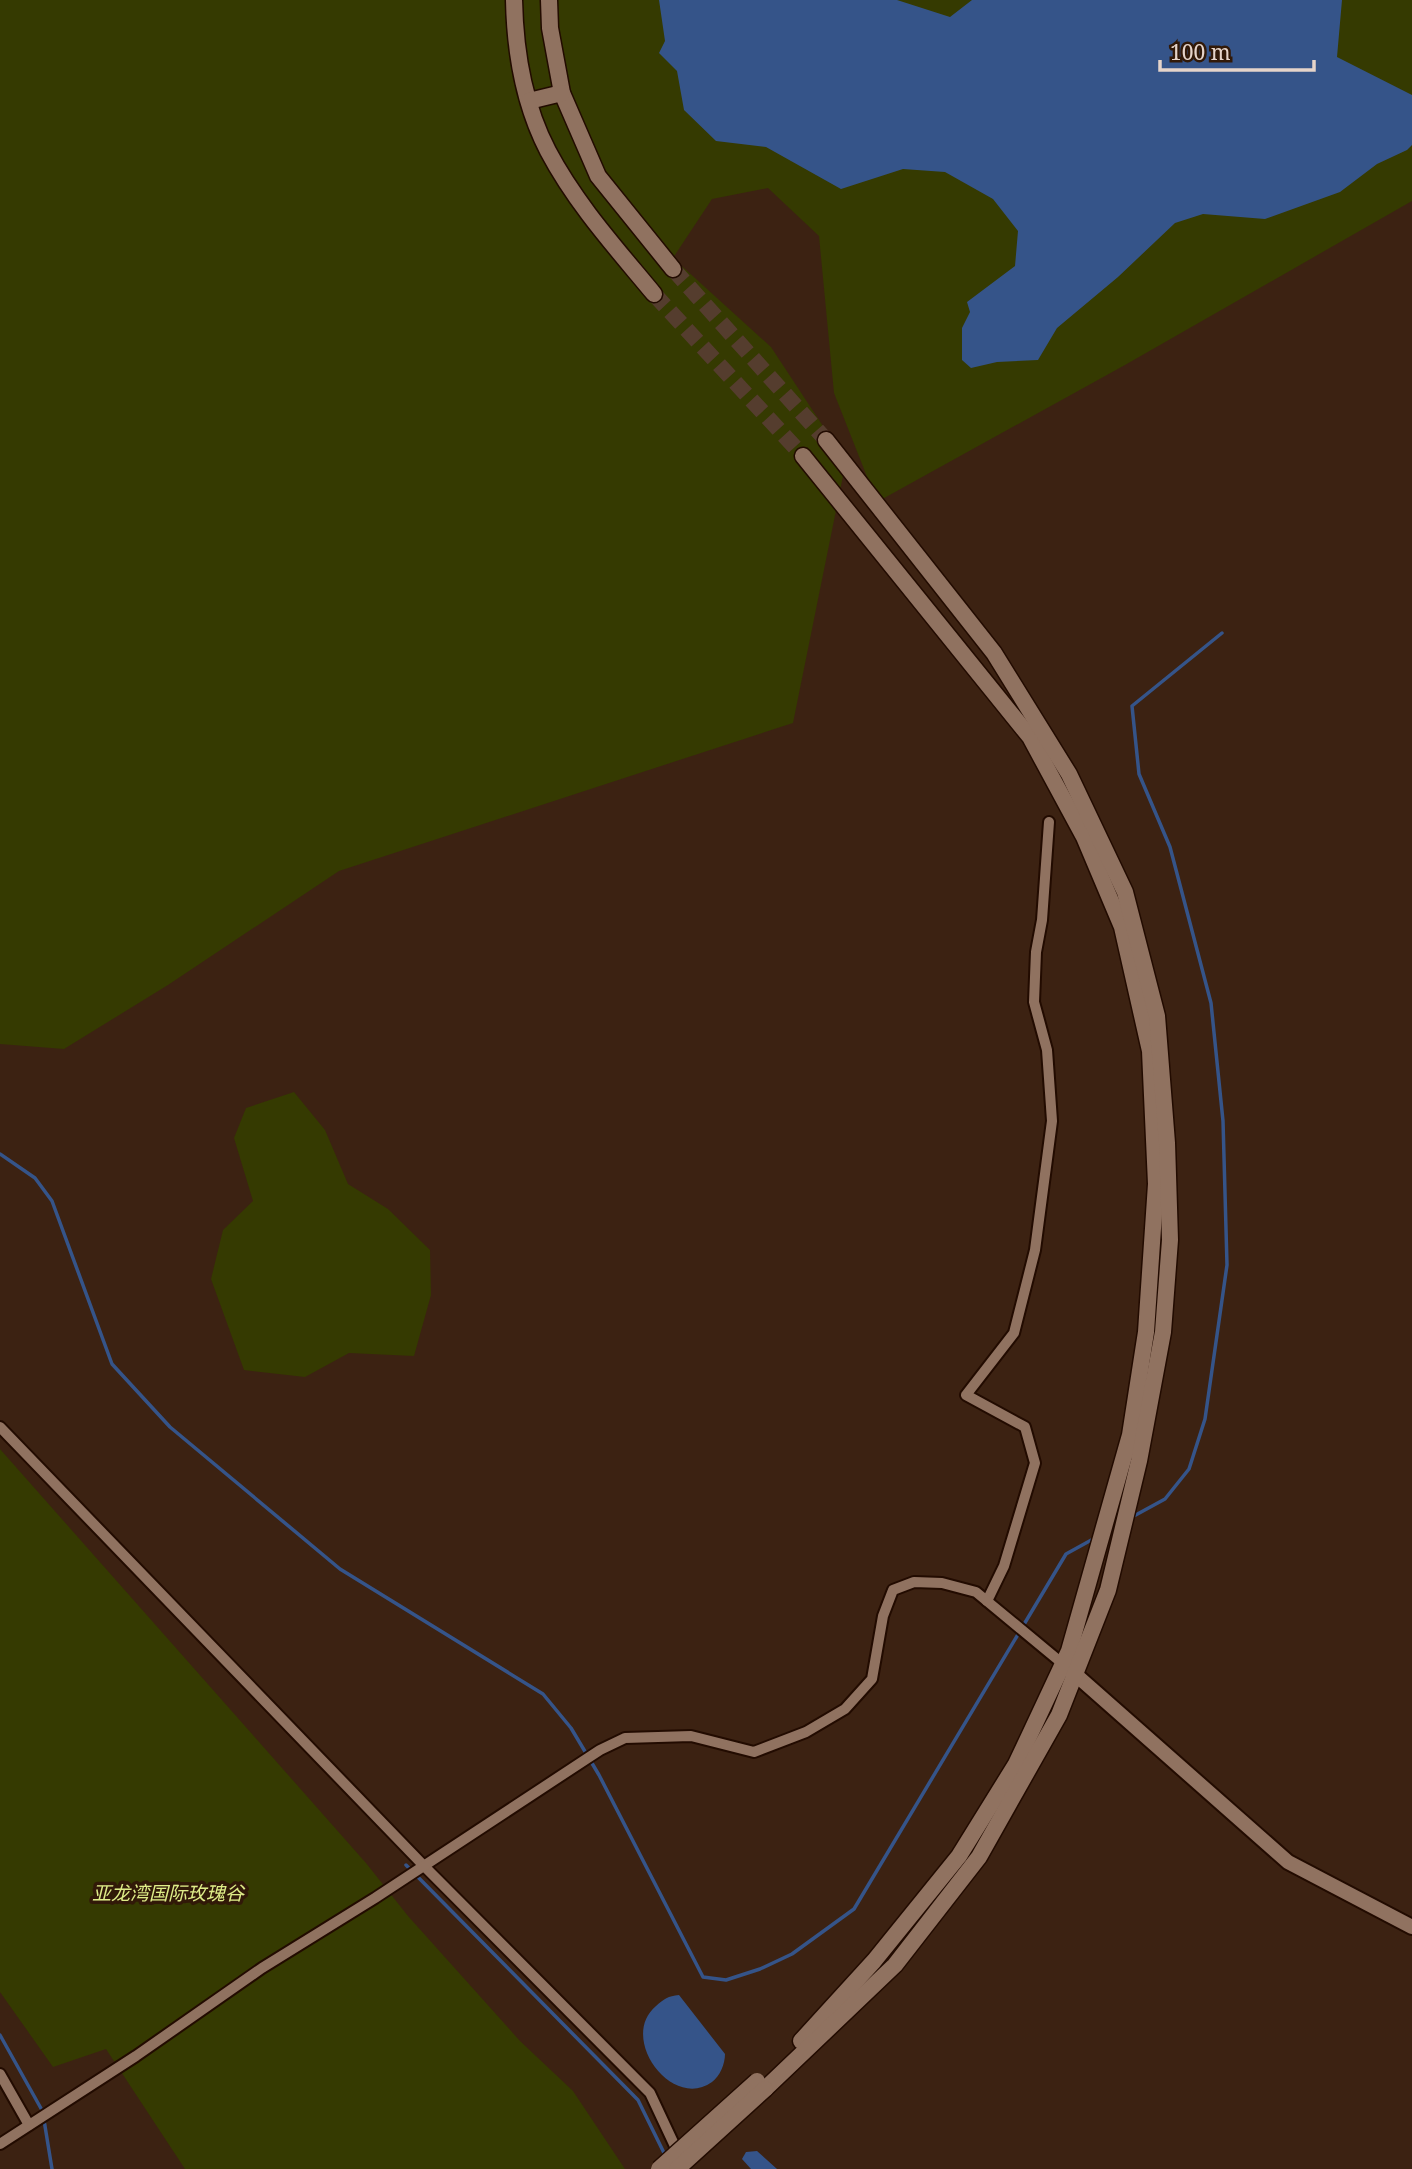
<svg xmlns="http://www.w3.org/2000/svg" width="1412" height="2169" viewBox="0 0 1412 2169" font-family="'Noto Serif','Noto Sans SC',serif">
	<rect width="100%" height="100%" fill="#3c2212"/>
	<g fill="#353a01">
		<path d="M0,0H1412V201L1125,365L877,502L834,393L819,236L768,188L712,199L673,258L771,347L846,461L793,723L339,871L168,985L64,1049L0,1044Z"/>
		<path d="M294,1092L325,1130L348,1184L388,1209L430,1250L431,1295L414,1356L349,1353L305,1377L244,1370L211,1279L223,1230L253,1201L234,1138L246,1108Z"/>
		<path d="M0,1449L366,1863L408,1916L520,2041L573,2091L625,2169H185L106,2049L53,2067L0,1992Z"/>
	</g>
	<g fill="#355489">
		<path d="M659,0H897L950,17L972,0H1342L1337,57L1412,95V145L1407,150L1377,164L1340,192L1265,219L1203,214L1175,223L1118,277L1057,328L1038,360L997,362L971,368L962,360V328L970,312L967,302L1015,266L1018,231L993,199L945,172L903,169L841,189L766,147L716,141L684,110L677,71L659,53L665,41Z"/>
		<path d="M679,1995L725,2054C725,2064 720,2076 712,2082C672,2111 618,2038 656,2006C664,1999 668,1996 679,1995Z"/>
		<path d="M757,2151L777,2169H751L742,2159L746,2152Z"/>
	</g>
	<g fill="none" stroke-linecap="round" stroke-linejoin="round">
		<g stroke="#355489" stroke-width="3.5">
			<path d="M0,1154L35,1178L52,1201L112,1364L170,1427L340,1569L543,1694L571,1728L599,1775L703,1977L726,1980L760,1969L792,1954L854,1909L1066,1554L1095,1538"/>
			<path d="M1132,1517L1165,1499L1189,1469L1205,1419L1227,1265L1223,1121L1211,1003L1170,847L1139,774L1132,706L1222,633"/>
			<path d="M406,1865L638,2100L666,2157"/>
			<path d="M0,2035L43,2112"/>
			<path d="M44,2120L52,2169"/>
		</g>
		<g stroke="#553d2e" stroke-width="16" stroke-dasharray="16 8" stroke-linecap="butt">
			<path d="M673,269L826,440"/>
			<path d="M654,294L803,456"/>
		</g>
		<g stroke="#220b00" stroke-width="14">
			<g id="minor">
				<path d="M0,1427L424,1866L650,2093L680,2157"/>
				<path d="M987,1601L1004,1566L1035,1463L1025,1427L966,1395L1014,1333L1035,1250L1052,1121L1047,1050L1034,1002L1036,952L1042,920L1049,822"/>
				<path d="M0,2074L29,2125"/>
				<path d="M0,2144L136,2056L262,1968L375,1898L600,1750L625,1738L691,1736L754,1752L806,1732L845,1709L872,1679L883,1616L893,1590L914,1582L942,1583L976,1592L1063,1664"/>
			</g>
		</g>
		<g stroke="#220b00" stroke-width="18">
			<path id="tertiary" d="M1067,1667L1288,1862L1412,1927"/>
		</g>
		<g stroke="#220b00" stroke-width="19">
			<g id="secondary">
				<path d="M514,0C515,51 524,105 548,151C576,204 616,248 654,294"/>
				<path d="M549,0L550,28L562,93L598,176L673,269"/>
				<path d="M529,101L562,93"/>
				<path d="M801,2041L874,1961L959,1856L1016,1764L1069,1651L1130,1435L1146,1332L1156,1184L1150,1051L1122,927L1084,837L1030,737L803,456"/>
				<path d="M765,2089L895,1965L979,1857L1059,1715L1108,1590L1139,1461L1163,1332L1170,1240L1167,1143L1157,1016L1125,892L1069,774L994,653L826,440"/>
			</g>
		</g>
		<use href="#minor" stroke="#907260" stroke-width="10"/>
		<use href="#tertiary" stroke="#907260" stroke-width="14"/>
		<use href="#secondary" stroke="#907260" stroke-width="16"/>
		<g stroke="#220b00" stroke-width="19" stroke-linecap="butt">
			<g id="secondary-bridge">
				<path d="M659,2169L757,2081"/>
				<path d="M677,2169L765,2089"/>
			</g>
		</g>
		<use href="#secondary-bridge" stroke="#907260" stroke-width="16"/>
	</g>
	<g text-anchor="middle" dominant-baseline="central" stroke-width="7" stroke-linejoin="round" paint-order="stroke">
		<g font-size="19" font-style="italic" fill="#deec88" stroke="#311908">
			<text x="168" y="1893">亚龙湾国际玫瑰谷</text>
		</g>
	</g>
	<path d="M1160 60v10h154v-10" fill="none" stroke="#e5d4ca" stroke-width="3.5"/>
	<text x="1170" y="60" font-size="21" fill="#e5d4ca" stroke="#311908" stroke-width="5" paint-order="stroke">100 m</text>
</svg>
